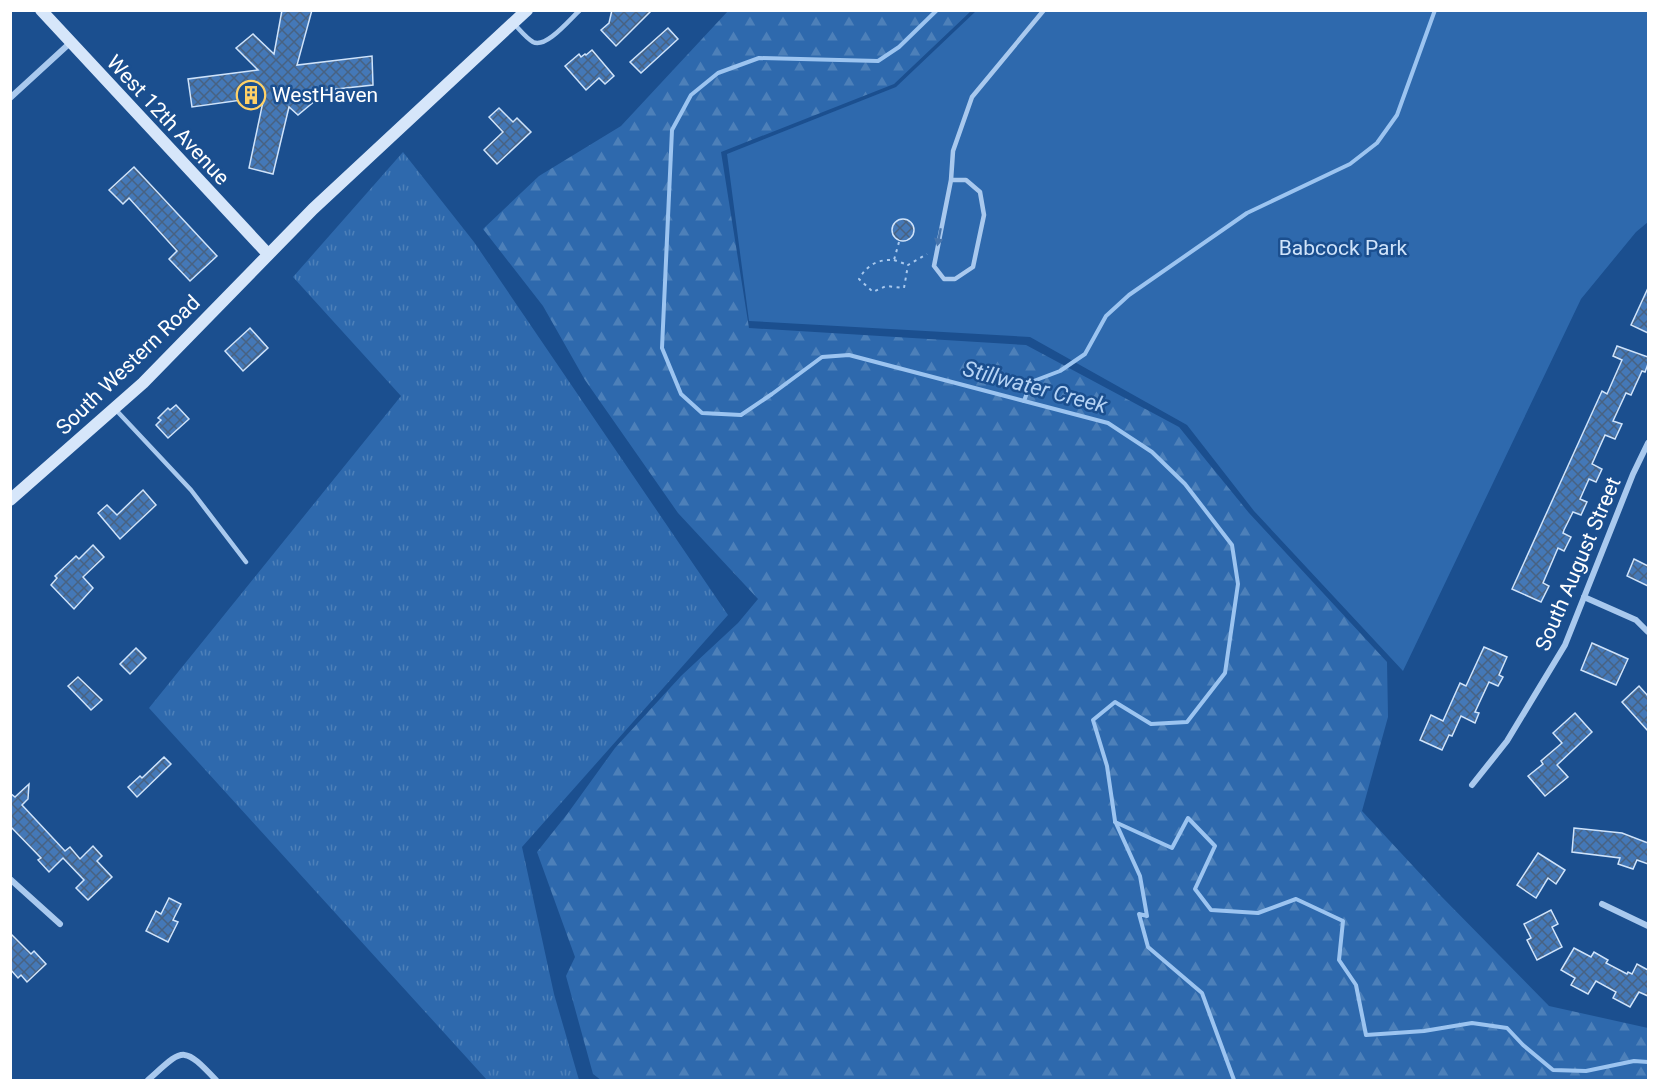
<svg xmlns="http://www.w3.org/2000/svg" width="1659" height="1091" viewBox="0 0 1659 1091" font-family="Roboto,sans-serif">
	<defs>
		<pattern id="grass-tufts" width="24" height="20" patternUnits="userSpaceOnUse" patternTransform="scale(1.5)"><rect width="24" height="20" fill="#2e69ad"/><path d="M3 7l-1-3M5 7V3M7 7l1-3M15 17l-1-3M17 17v-4M19 17l1-3" fill="none" stroke="#4d80b9"/></pattern>
		<pattern id="forest-firs" width="22" height="20" patternUnits="userSpaceOnUse" patternTransform="scale(1.5)"><rect width="22" height="20" fill="#2e69ad"/><path d="M5 1l3.5 6h-7zM16 11l3.5 6h-7z" fill="#4d80b9"/></pattern>
		<pattern id="building-cross-hatch" width="8" height="8" patternUnits="userSpaceOnUse" patternTransform="scale(1.5)"><rect width="8" height="8" fill="#4478b7"/><path d="M0 0l8 8M0 8l8-8" fill="none" stroke="#486282"/></pattern>
	</defs>
	<rect width="100%" height="100%" fill="#1b4f8f"/>
	<path fill="url(#grass-tufts)" d="M403,152L474,242L728,615L522,847L554,994L579,1080H487L149,708L401,396L293,277Z"/>
	<path fill="url(#forest-firs)" d="M728,11H971L894,84L721,152L749,328L1026,345L1179,427L1249,513L1387,662L1388,717L1362,811L1439,894L1549,1006L1648,1028V1080H601L593,1074L566,976L575,957L537,852L568,813L615,748L681,676L738,623L758,599L678,513L585,380L543,306L483,229L539,176L621,126Z"/>
	<path fill="#2e69ad" d="M976,11H1648V222L1636,232L1581,299L1403,671L1254,511L1187,425L1030,337L749,321L727,154L896,87Z"/>
	<g fill="none" stroke-linecap="round" stroke-linejoin="round">
		<g stroke="#9cc4f0" stroke-width="4">
			<path d="M937,10L899,47L878,61L759,58L718,73L691,95L672,130L662,348L681,394L702,413L741,415L772,394L822,357L849,355L1108,423L1152,452L1185,484L1232,545L1238,584L1225,673L1187,722L1151,724L1115,702L1093,720L1107,766L1115,821L1140,876L1147,916L1139,914L1148,947L1202,993L1234,1080"/>
			<path d="M1024,401L1031,382L1060,371L1085,354L1106,316L1129,295L1247,213L1350,164L1377,143L1397,115L1435,10"/>
			<path d="M1115,822L1172,848L1188,818L1215,846L1195,889L1211,910L1258,913L1296,899L1343,921L1339,960L1356,985L1366,1035L1424,1031L1472,1023L1507,1028L1523,1045L1553,1070L1586,1071L1634,1061L1648,1062"/>
		</g>
	</g>
	<g fill="url(#building-cross-hatch)" stroke="#cfe3fa" stroke-width="1.5">
		<path d="M282,10H312L297,65L372,56L373,85L308,92L316,100L298,115L289,107L273,174L249,168L264,97L192,107L188,79L258,70L236,48L253,34L274,54Z"/>
		<path d="M612,10H652L616,46L601,30L609,23Z"/>
		<path d="M668,28L678,39L641,73L630,62Z"/>
		<path d="M592,50L614,76L605,84L599,78L586,90L565,66L579,54L581,57L585,54L586,55Z"/>
		<path d="M499,108L513,122L517,118L531,132L497,164L484,150L503,132L489,117Z"/>
		<path d="M134,167L217,256L190,281L169,259L177,251L129,198L123,204L109,190Z"/>
		<circle cx="903" cy="230" r="11"/>
		<path d="M1648,288V333L1631,325Z"/>
		<path d="M250,328L268,348L243,371L225,351Z"/>
		<path d="M1617,346L1648,357V364L1645,372L1642,371L1631,395L1626,393L1613,421L1622,424L1615,439L1605,435L1592,464L1602,469L1596,482L1589,479L1580,499L1587,502L1581,515L1573,512L1564,530L1563,533L1571,537L1564,551L1558,548L1543,583L1549,586L1541,602L1512,589L1602,391L1607,394L1622,360L1613,356Z"/>
		<path d="M176,405L189,419L168,438L156,425L161,420L158,418L168,408L170,410Z"/>
		<path d="M143,490L156,505L120,539L98,513L107,505L117,515Z"/>
		<path d="M93,545L104,557L83,577L93,588L74,609L51,585L57,578L55,576L76,556L79,559Z"/>
		<path d="M1634,559L1648,566V586L1627,576Z"/>
		<path d="M1592,643L1628,659L1616,685L1581,670Z"/>
		<path d="M1484,647L1507,657L1499,675L1503,677L1498,686L1489,682L1475,712L1479,713L1475,723L1461,716L1452,736L1449,735L1442,750L1420,740L1431,715L1443,721L1460,683L1466,686Z"/>
		<path d="M136,648L146,658L130,674L120,664Z"/>
		<path d="M78,677L102,700L91,710L68,686Z"/>
		<path d="M1639,686L1648,696V731L1622,702Z"/>
		<path d="M1575,713L1592,732L1557,765L1568,777L1545,796L1528,776L1543,764L1541,761L1562,743L1553,733Z"/>
		<path d="M164,757L171,764L137,797L128,787L140,776L142,778Z"/>
		<path d="M29,784L28,799L22,805L65,851L70,847L80,859L93,846L102,856L97,861L112,877L88,900L76,888L84,880L63,858L49,872L38,860L41,858L10,826V793L15,797Z"/>
		<path d="M1574,828L1622,833L1648,843V864L1637,860L1633,869L1618,864L1620,858L1572,852Z"/>
		<path d="M1538,853L1565,870L1556,884L1548,878L1536,898L1517,885Z"/>
		<path d="M169,898L181,904L173,920L178,922L168,942L146,931L156,911L161,914Z"/>
		<path d="M1551,910L1558,924L1552,927L1562,947L1537,960L1527,940L1531,938L1524,924Z"/>
		<path d="M10,933L31,954L34,951L46,964L27,982L21,975L18,978L10,969Z"/>
		<path d="M1574,948L1591,957L1594,952L1608,960L1606,963L1627,974L1628,972L1632,974L1637,964L1648,970V996L1639,992L1630,1007L1613,998L1616,992L1596,981L1588,994L1571,985L1575,978L1561,970Z"/>
	</g>
	<g fill="none" stroke-linecap="round" stroke-linejoin="round">
		<g stroke="#a9c9ee" stroke-width="2" stroke-dasharray="3 4.5" stroke-linecap="butt">
			<path d="M899,242L894,260C878,259 867,265 859,279L873,292L886,286L904,288L908,265L927,254"/>
			<path d="M894,260L908,265"/>
		</g>
		<g stroke="#a9c9ee" stroke-width="4.5">
			<path d="M515,25C520,30 526,38 533,42C546,49 570,19 580,10"/>
			<path d="M951,180H966L980,192L984,215L973,267L955,279H944L934,266L951,180L953,151L972,97L1044,10"/>
			<path d="M116,410L191,490L246,562"/>
		</g>
		<g stroke="#a9c9ee" stroke-width="6">
			<path d="M10,98L70,43"/>
			<path d="M1584,597L1636,620L1648,632"/>
			<path d="M1472,785L1507,741L1565,645L1633,474L1648,443"/>
			<path d="M10,879L60,924"/>
			<path d="M1602,904L1648,926"/>
			<path d="M148,1080C183,1049 182,1044 216,1080"/>
		</g>
		<g stroke="#d6e6fa" stroke-width="12">
			<path d="M41,10L268,254"/>
			<path d="M10,500L143,383L313,209L527,10"/>
		</g>
	</g>
	<defs><path id="oneway-solid" d="M-6-.8H1V-3.2L6.5 0L1 3.2V.8H-6Z" transform="scale(1.5)"/></defs>
	<use fill="#4674ac" href="#oneway-solid" transform="translate(939 237) rotate(101)"/>
	<defs>
		<g id="building-ring" transform="scale(1.5)"><circle r="9.5" fill="#1b4f8f" stroke="#ffd166" stroke-width="1.5"/><path d="M-4-6H4V6H1V3H-1V6H-4ZM-2.5-4.3h1.7v1.8h-1.7ZM.8-4.3h1.7v1.8H.8ZM-2.5-1h1.7V.8h-1.7ZM.8-1h1.7V.8H.8Z" fill="#ffd166"/></g>
	</defs>
	<g fill-rule="evenodd">
		<use href="#building-ring" x="251" y="95"/>
	</g>
	<g text-anchor="middle" dominant-baseline="central" stroke-width="5" stroke-linejoin="round" paint-order="stroke">
		<g font-size="21" fill="#fff" stroke="#1b4f8f" text-anchor="start">
			<text x="272" y="95">WestHaven</text>
		</g>
		<g font-size="21" fill="#fff" stroke="#1b4f8f">
			<text transform="translate(168 120) rotate(47)">West 12th Avenue</text>
			<text transform="translate(128 365) rotate(-44)">South Western Road</text>
			<text transform="translate(1578 564) rotate(-67)">South August Street</text>
		</g>
		<g font-size="21" fill="#cfe3fa" stroke="#1b4f8f">
			<text x="1343" y="248">Babcock Park</text>
		</g>
		<g font-size="22" font-style="italic" fill="#b5d3f5" stroke="#1b4f8f">
			<text transform="translate(1035 387) rotate(15)">Stillwater Creek</text>
		</g>
	</g>
	<rect width="1659" height="1091" fill="none" stroke="#ffffff" stroke-width="24"/>
</svg>
